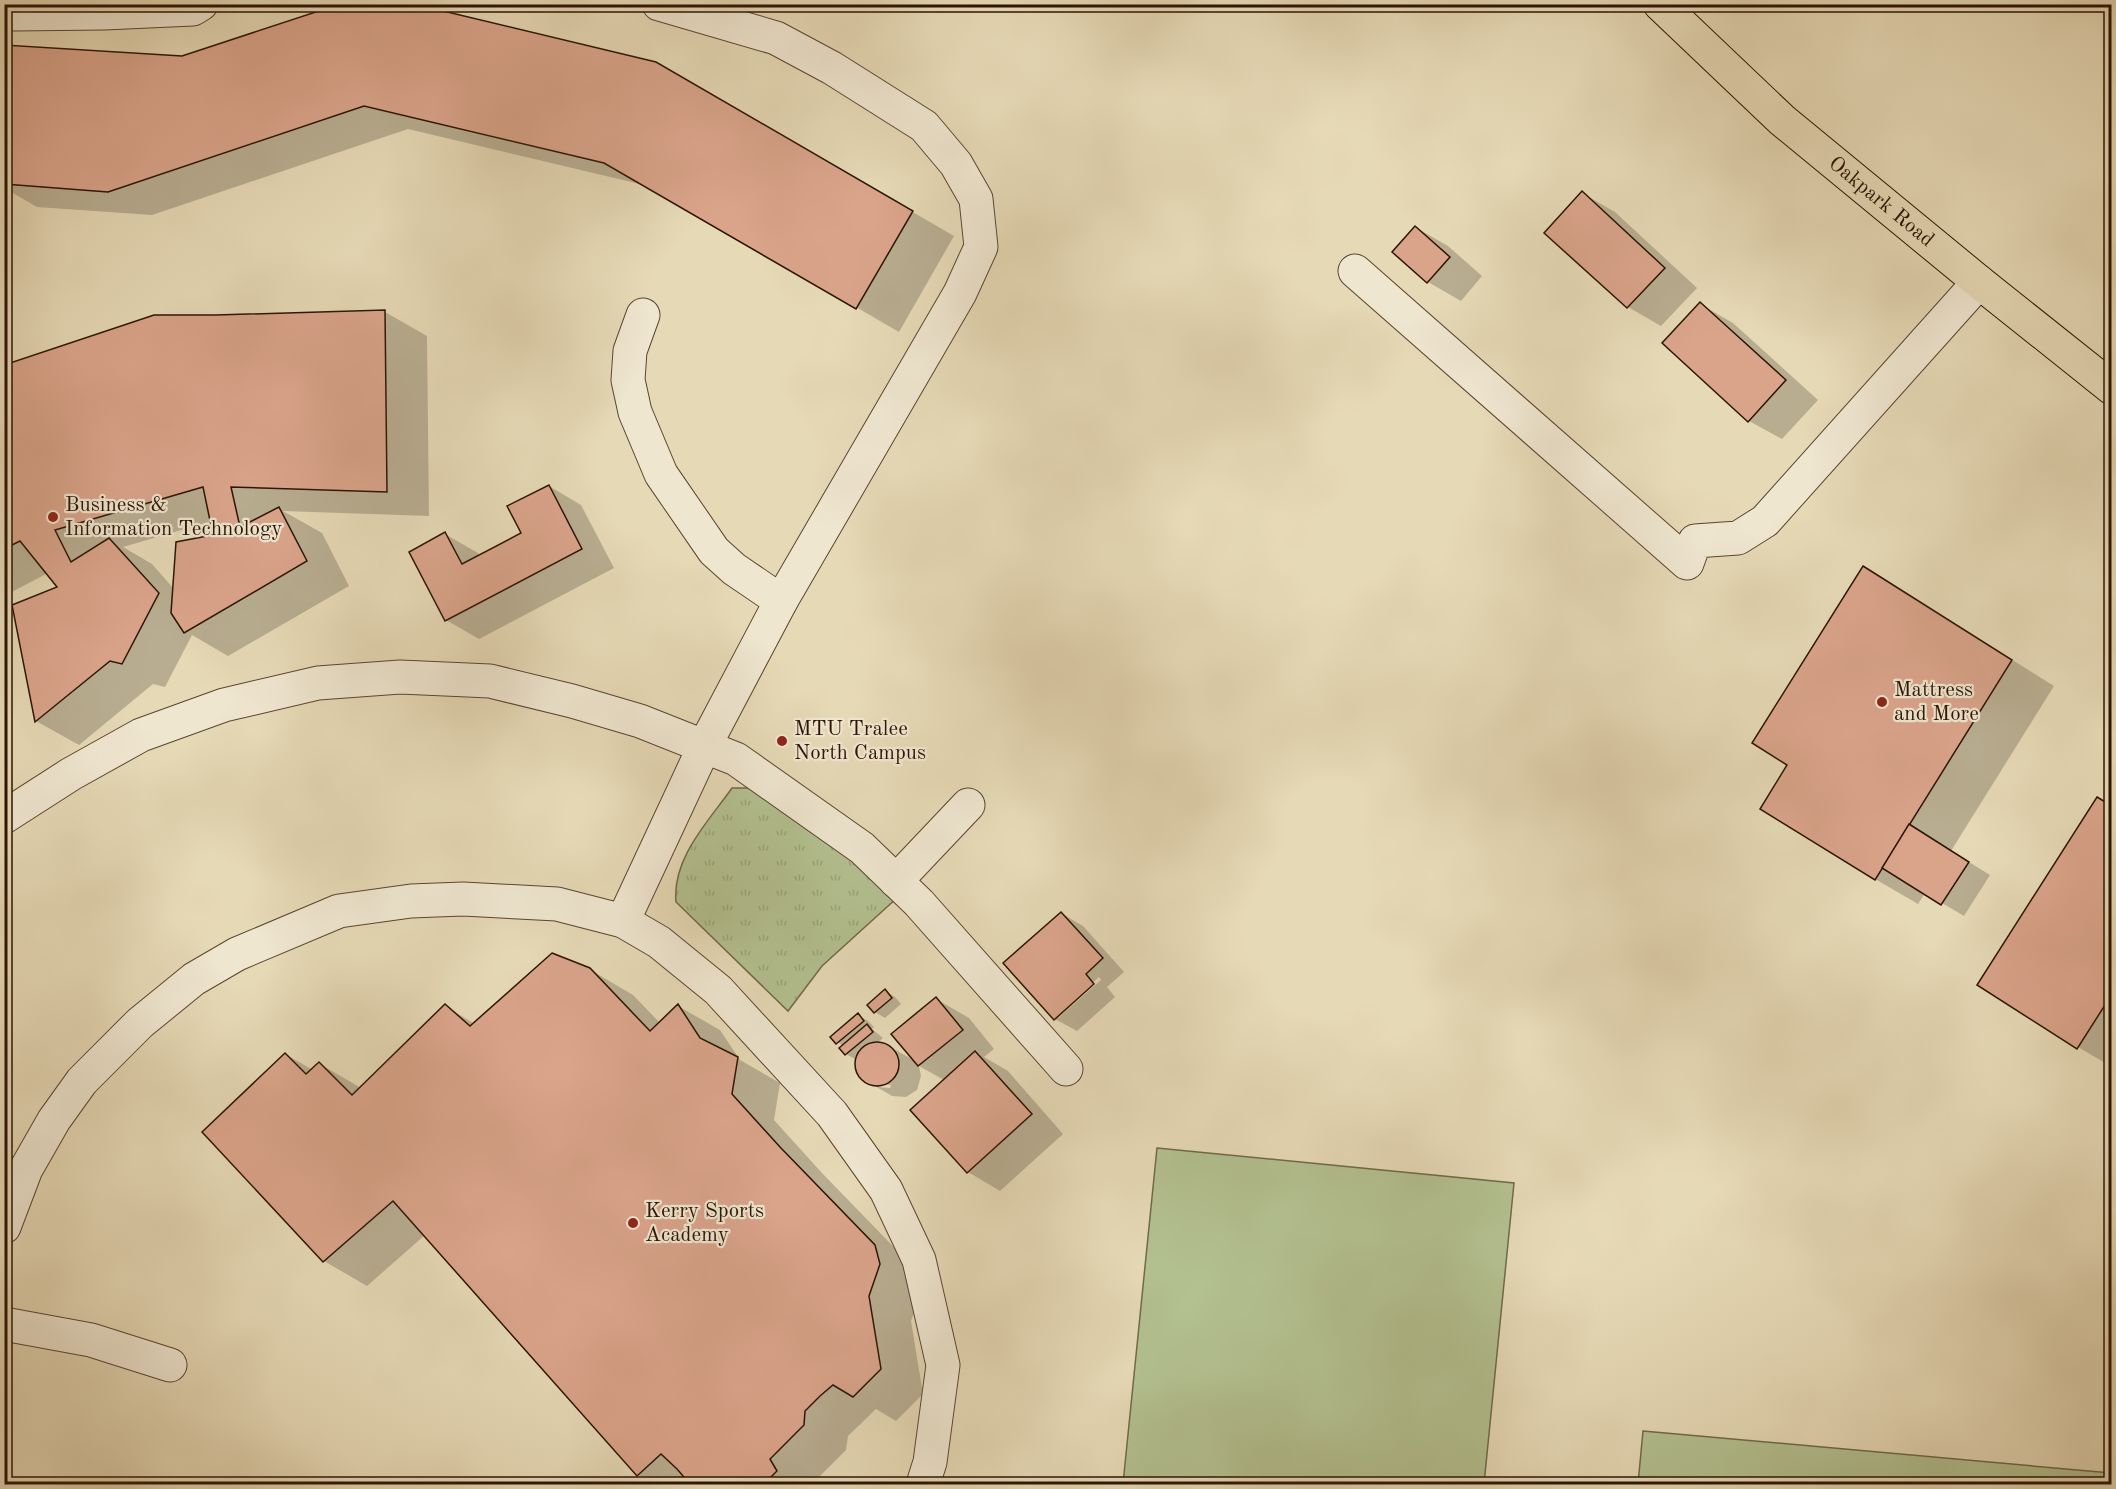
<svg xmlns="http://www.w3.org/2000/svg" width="2116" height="1489" viewBox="0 0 2116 1489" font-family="'Old Standard TT',serif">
	<defs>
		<pattern id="grass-tufts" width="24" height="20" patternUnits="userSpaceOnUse" patternTransform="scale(1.5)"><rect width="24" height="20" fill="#b3c090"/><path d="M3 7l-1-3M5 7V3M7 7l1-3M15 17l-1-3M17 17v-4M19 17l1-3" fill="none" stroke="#9aa47b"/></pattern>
	</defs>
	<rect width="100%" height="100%" fill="#e6d9b6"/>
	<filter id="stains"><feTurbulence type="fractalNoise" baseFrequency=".00333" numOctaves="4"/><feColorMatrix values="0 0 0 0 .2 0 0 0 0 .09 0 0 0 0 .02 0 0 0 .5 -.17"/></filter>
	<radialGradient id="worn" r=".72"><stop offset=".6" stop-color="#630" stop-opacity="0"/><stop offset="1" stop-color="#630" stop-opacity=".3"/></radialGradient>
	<path fill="url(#grass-tufts)" stroke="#706a49" stroke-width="1.5" d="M732,788H750L881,880L898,897L822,966L788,1011L676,902C672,858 708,822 732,788Z"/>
	<g fill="#b3c090" stroke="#706a49" stroke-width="1.5">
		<path d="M1157,1148L1514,1183L1484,1484H1123Z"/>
		<path d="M1643,1431L2111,1473V1484H1638Z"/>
	</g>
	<g fill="#0003" fill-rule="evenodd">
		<path d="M4,46L182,58L656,63L954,236L899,332L648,186L408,129L152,215L37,207L4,188Z"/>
		<path d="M1582,193L1615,212L1697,288L1661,326L1628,307L1546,233Z"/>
		<path d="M1415,227L1448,246L1482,276L1461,301L1428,282Z"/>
		<path d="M1700,304L1733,323L1818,400L1782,439L1749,421Z"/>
		<path d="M385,312L427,336L429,516L283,511L322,533L349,586L228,656L192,635L165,687L153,684L79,745L36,721L13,606L60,587L48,573L4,596V366L216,317ZM212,521L215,536L174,589L152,564L123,547Z"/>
		<path d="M549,486L581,505L614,568L479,639L446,620L445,534L478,553L480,556L523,534Z"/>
		<path d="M1864,568L1906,593L2054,686L1951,851L1990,875L1964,916L1925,893L1918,904L1875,879L1789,765Z"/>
		<path d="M2112,807V1067L2078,1047Z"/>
		<path d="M1061,913L1083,926L1124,972L1107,987L1115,997L1077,1031L1055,1019ZM1099,977L1101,980L1058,1018V1014Z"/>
		<path d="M589,969L633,995L660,1023L678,1006L720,1030L740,1060L780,1083L774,1120L822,1173L917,1271L922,1290L911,1321L923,1394L896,1421L876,1409L848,1436L846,1450L812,1484H655L638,1475L425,1235L367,1286L324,1261L285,1054L313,1070L320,1064L361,1088L445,1006L475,1024Z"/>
		<path d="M885,991L895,997L901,1004L885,1018L875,1012Z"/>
		<path d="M936,999L969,1018L994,1049L984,1057L1008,1071L1063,1134L1000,1191L968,1172L944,1080L919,1066L921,1076L917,1090L906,1097L892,1096L863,1079L857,1067L858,1061L846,1054L843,1046L832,1037L858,1015L868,1021L874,1027L872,1029L883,1038L877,1043L888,1046L914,1060ZM879,1084L891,1085L890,1088L879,1087Z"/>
	</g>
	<g fill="#daa48b" stroke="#2c1402" stroke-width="1.5">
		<path d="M340,4H414L656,62L913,211L856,309L604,163L364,106L108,192L4,184V45L182,56Z"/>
		<path d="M1582,191L1665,268L1627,308L1544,233Z"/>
		<path d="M1415,226L1450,257L1427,283L1392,252Z"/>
		<path d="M1700,302L1786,380L1748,422L1662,343Z"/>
		<path d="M385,310L387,492L231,487L240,527L279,507L307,561L184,633L171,613L176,542L213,535L203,487L55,530L71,562L109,538L159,593L122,664L110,661L35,722L12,605L57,587L20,541L4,549V365L154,315H216Z"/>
		<path d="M549,485L582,549L445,621L409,552L445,532L462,564L521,533L507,506Z"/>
		<path d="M1863,566L2012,660L1875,880L1760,809L1787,765L1752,743Z"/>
		<path d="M2097,797L2112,806V994L2077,1049L1977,985Z"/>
		<path d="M1909,824L1969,862L1941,905L1882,868Z"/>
		<path d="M1061,912L1103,958L1086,974L1094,984L1054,1020L1003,963Z"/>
		<path d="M552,953L590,968L650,1031L678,1004L700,1038L738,1057L732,1094L780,1147L875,1245L880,1264L869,1296L881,1369L853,1397L833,1385L820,1396L805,1411L804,1425L770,1459L777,1471L764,1484H733L726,1479L720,1484H690L677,1469L661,1454L637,1476L393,1201L323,1262L202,1132L285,1053L306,1074L319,1062L352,1095L445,1004L470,1026Z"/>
		<path d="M885,989L892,998L874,1013L867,1005Z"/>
		<path d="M936,997L963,1030L918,1066L891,1034Z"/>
		<path d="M858,1013L864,1021L836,1044L830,1037Z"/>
		<path d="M867,1024L873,1032L845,1055L839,1048Z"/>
		<circle cx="877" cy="1064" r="22"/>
		<path d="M975,1051L1032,1114L967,1173L910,1110Z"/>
	</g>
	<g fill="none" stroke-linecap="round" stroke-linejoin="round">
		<g stroke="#5a452f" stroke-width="35">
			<g id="minor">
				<path d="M4,12L13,14L104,13L193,9L201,4"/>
				<path d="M1355,271L1687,563L1695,541L1738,538L1765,521L1979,282"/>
				<path d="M643,315L630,351L628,380L635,412L661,474L714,551L734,569L781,601"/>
				<path d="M4,817L71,774L141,735L224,705L318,683L400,677L490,681L572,701L640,721L736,759L862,848L919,903L1066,1069"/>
				<path d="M896,881L968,805"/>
				<path d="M623,921L705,745L781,601L960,293L981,247L976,199L956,164L924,126L832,68L776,38L659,4"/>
				<path d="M4,1227L26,1169L54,1120L82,1081L140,1023L194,979L237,954L339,911L411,901L463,899L557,904L623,921L659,942L718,990L832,1114L886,1190L919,1260L943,1365L930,1462L923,1484"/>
				<path d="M4,1324L91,1340L170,1365"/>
			</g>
		</g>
		<g stroke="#2c1402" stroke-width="35">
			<g id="major">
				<path id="s1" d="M1660,4L1782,120L1979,282L2112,388"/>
			</g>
		</g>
		<use href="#minor" stroke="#efe6d0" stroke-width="33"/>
		<use href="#major" stroke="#e6d9b6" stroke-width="33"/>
	</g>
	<g fill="#8f2418" stroke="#efe6d0" stroke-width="2">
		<circle cx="53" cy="517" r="6"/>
		<circle cx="1882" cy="702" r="6"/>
		<circle cx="782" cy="741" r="6"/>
		<circle cx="633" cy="1223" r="6"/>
	</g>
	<g text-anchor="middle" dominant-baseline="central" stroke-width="4.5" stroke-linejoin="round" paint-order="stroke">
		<g font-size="21" fill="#2c1402" stroke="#efe6d0">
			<text stroke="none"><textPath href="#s1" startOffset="297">Oakpark Road</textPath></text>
		</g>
		<g font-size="21" fill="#2c1402" stroke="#efe6d0" text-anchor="start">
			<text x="65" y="505">Business &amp;<tspan x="65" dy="24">Information Technology</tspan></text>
			<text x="1894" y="690">Mattress<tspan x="1894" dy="24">and More</tspan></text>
			<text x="794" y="729">MTU Tralee<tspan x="794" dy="24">North Campus</tspan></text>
			<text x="645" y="1211">Kerry Sports<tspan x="645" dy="24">Academy</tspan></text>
		</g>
	</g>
	<rect width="2116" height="1489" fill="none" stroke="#e6d9b6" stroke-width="24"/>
	<rect x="6" y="6" width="2104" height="1477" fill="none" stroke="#2c1402" stroke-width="3"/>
	<rect x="12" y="12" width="2092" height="1465" fill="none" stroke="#2c1402" stroke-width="1.5"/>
	<rect width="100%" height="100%" filter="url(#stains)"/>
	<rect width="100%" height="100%" fill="url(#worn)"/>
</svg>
